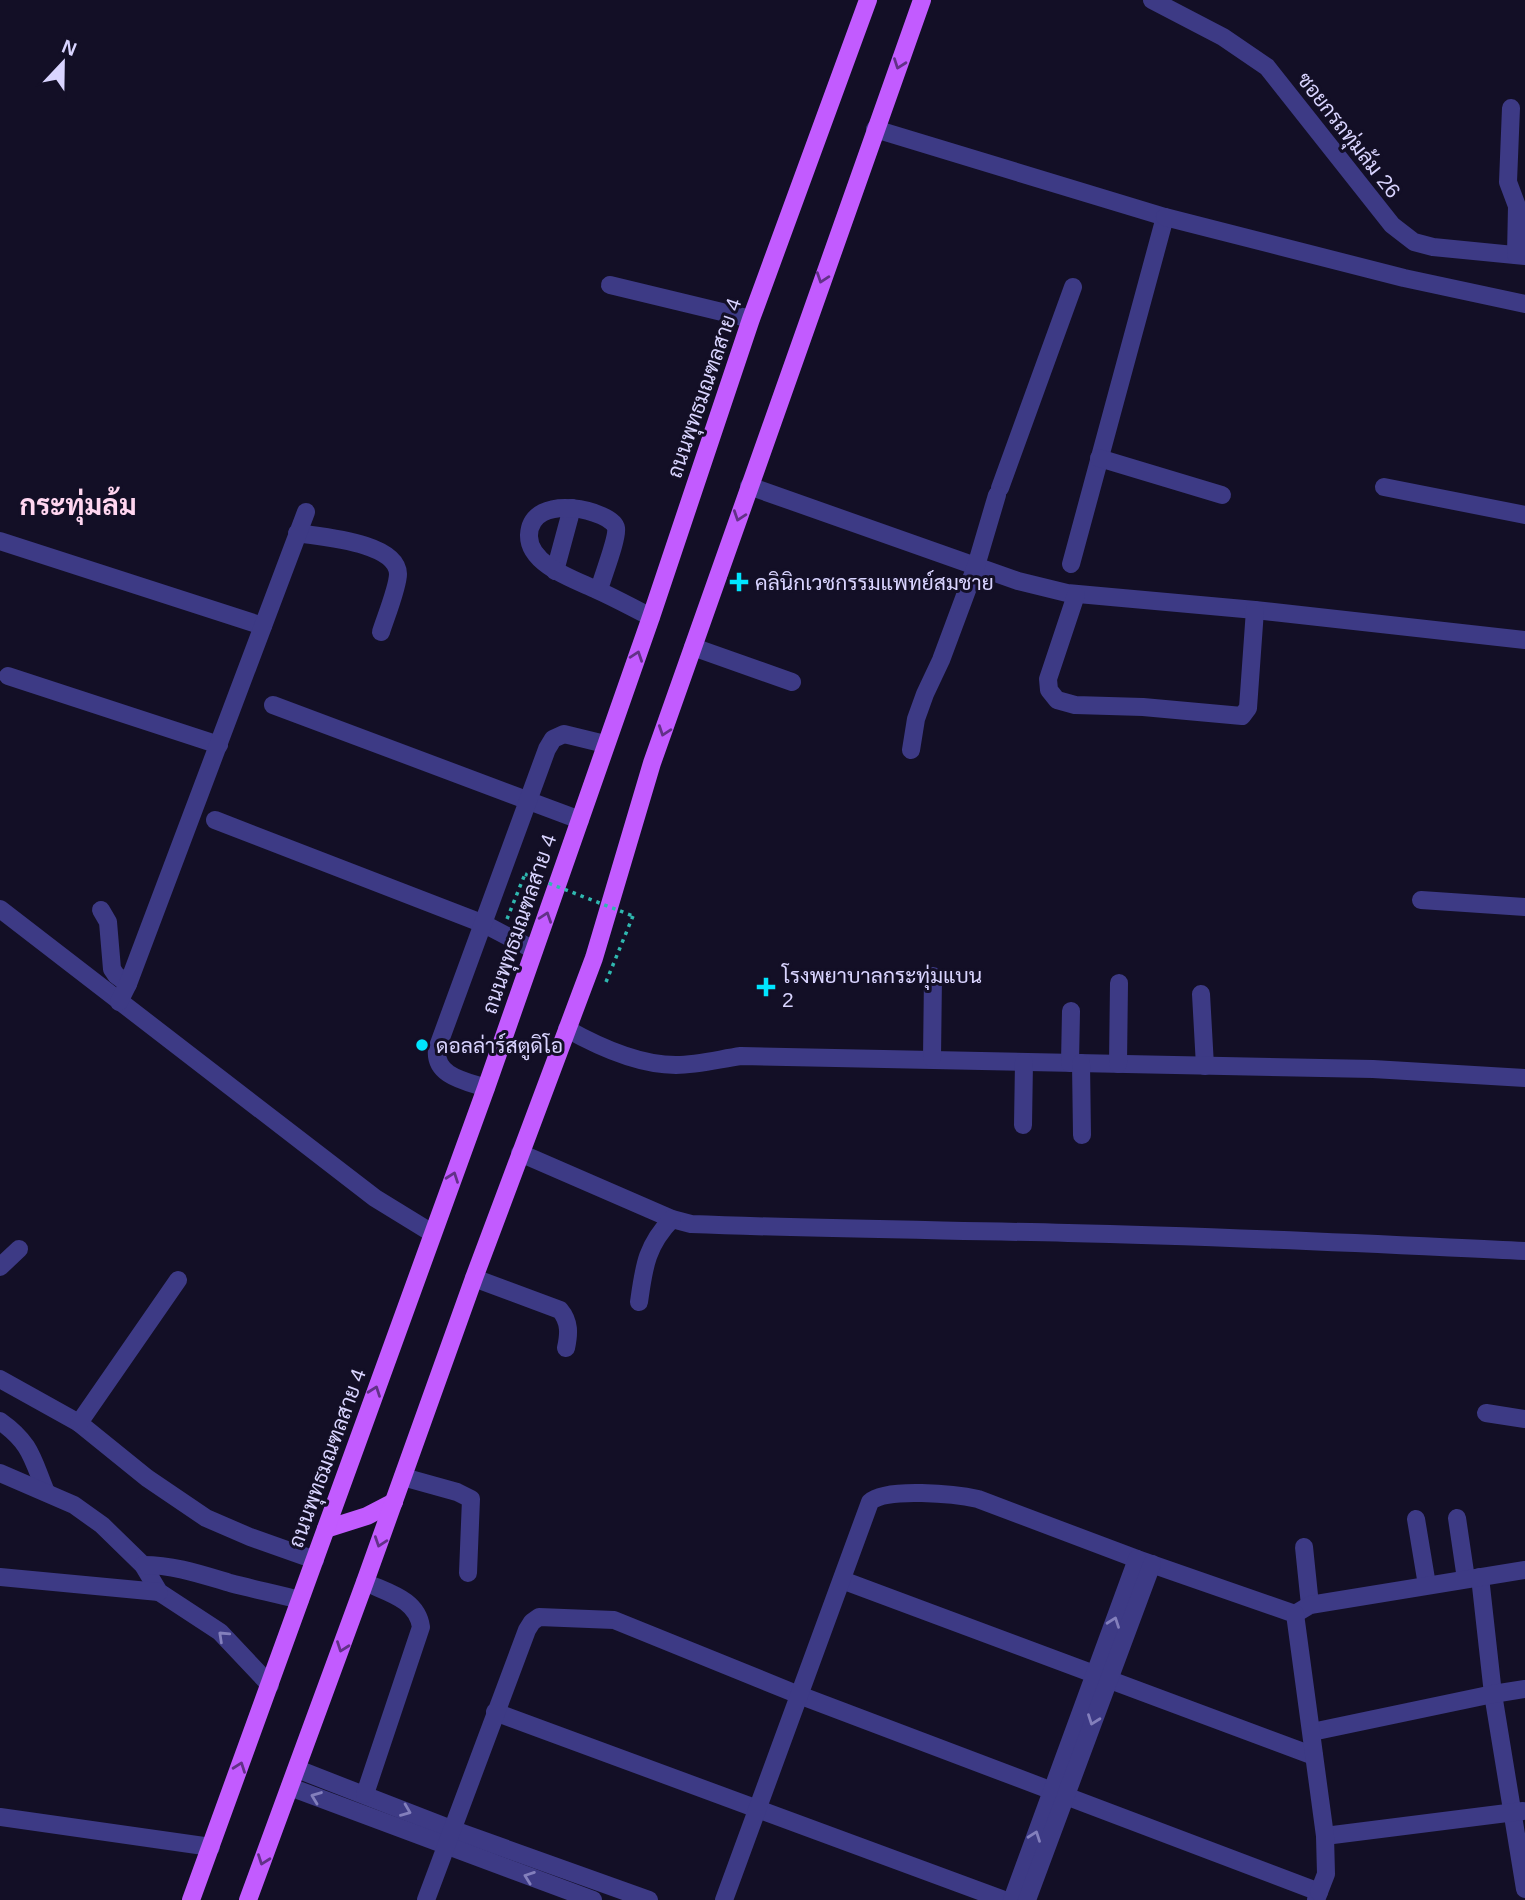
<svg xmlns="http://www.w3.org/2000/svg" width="1525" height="1900" viewBox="0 0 1525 1900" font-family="Helvetica,Sarabun,sans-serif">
	<rect width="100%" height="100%" fill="#130f26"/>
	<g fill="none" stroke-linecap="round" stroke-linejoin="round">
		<g stroke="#2fb8b0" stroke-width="3.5" stroke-dasharray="3.5 5" stroke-linecap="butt">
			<path d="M507,919L525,874"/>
			<path d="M606,982L633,916"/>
		</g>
		<g stroke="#3d3a85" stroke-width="18">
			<path d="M1152,0L1223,37L1267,67L1392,225L1414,242L1433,247L1525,256"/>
			<path d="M1511,108L1508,182L1517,206L1516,255"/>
			<path d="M875,129L1165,217L1071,564"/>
			<path d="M1165,217L1404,278L1525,304"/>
			<path d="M610,285L751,319"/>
			<path d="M1099,458L1222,495"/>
			<path d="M749,486L1018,581L1067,593L1255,610L1525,640"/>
			<path d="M1384,487L1525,515"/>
			<path d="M1000,488L1073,287"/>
			<path d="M297,533C321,537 397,542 398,574C398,587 385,619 381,632"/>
			<path d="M0,541L263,626"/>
			<path d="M555,571L572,508"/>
			<path d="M599,590C602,578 618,538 616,528C613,511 531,490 529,535C528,565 576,580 597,590C615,598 633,608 651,617"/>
			<path d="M1076,595L1048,679L1049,690L1057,700L1075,705L1143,707L1242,716L1248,708L1255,610"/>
			<path d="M693,647L792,682"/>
			<path d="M8,676L219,745"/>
			<path d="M273,705L580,820"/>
			<path d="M911,750L916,719L925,694L941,660L976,566L997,495"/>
			<path d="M215,820L484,924L534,950"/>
			<path d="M1421,900L1525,907"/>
			<path d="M0,909L375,1198L432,1233"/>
			<path d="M101,910L108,922L112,969L116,975L128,984"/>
			<path d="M1201,994L1205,1066"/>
			<path d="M119,1002L128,984L306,512"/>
			<path d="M567,1029C599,1047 639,1065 676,1065C698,1065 720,1059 741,1056L1373,1069L1525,1078"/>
			<path d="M932,1058L933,976"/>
			<path d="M1070,1063L1071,1011"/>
			<path d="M1081,1063L1082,1135"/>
			<path d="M1118,1064L1119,983"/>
			<path d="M486,1088C465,1081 434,1076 437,1049L547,749L553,739L564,734L605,744"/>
			<path d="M1023,1125L1024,1062"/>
			<path d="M520,1153L672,1219L691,1224C817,1229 942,1230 1068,1233C1221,1236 1373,1244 1525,1251"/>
			<path d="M0,1267L19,1249"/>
			<path d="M474,1278L560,1310C570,1322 569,1334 566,1348"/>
			<path d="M639,1302C644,1267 646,1246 672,1219"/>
			<path d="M0,1379L79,1423L147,1478L206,1518L250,1537L315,1560"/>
			<path d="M1486,1413L1525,1419"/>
			<path d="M0,1421C31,1443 32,1458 46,1492"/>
			<path d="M79,1423L178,1280"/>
			<path d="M0,1473L74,1505L102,1525L143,1565L159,1592L220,1632L270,1685"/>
			<path d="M403,1477L457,1492L471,1499L468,1573"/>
			<path d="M1457,1518L1466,1579"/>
			<path d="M1416,1519L1427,1585"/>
			<path d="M1304,1547L1310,1605"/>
			<path d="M143,1565C174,1565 200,1574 230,1583C253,1589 277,1594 300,1600"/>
			<path d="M0,1577L159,1592"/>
			<path d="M1480,1577L1493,1694L1525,1889"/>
			<path d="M842,1580L1314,1756"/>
			<path d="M1295,1614L1310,1605L1525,1570"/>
			<path d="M495,1712L1004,1900"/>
			<path d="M1312,1732L1493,1694L1525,1689"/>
			<path d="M297,1769L451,1829L649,1900"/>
			<path d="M290,1787L593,1900"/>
			<path d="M365,1794L421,1627C417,1599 388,1593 365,1582"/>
			<path d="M0,1817L211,1847"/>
			<path d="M1325,1836L1523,1811"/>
			<path d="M426,1900L527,1630L532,1622L539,1617L614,1620L799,1695L1319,1892L1316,1900"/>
			<path d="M724,1900L870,1502C886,1487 956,1494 978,1499L1137,1559L1295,1614L1325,1836L1326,1874L1319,1892"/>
			<path d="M1012,1900L1137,1559"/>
			<path d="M1027,1900L1152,1564"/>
		</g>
		<g stroke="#c25bff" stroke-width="18">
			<path d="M326,1529L367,1516L394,1502"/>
			<path d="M191,1900L486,1088L651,617L751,319L868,0"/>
			<path d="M248,1900L365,1582L474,1278L594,958L652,763L922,0"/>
		</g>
		<path stroke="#2fb8b0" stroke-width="3.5" stroke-dasharray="3.5 5" stroke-linecap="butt" d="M525,874L633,916"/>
	</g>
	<defs><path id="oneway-chevron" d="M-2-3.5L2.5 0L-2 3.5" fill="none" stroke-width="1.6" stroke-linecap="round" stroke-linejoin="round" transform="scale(1.75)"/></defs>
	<g stroke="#623188">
		<use href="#oneway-chevron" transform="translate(899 64) rotate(110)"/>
		<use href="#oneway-chevron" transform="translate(822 278) rotate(109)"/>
		<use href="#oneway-chevron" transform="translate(739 516) rotate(109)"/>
		<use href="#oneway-chevron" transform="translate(637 656) rotate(-71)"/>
		<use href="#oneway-chevron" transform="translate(664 731) rotate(109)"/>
		<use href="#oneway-chevron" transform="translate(546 917) rotate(-71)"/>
		<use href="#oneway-chevron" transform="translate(453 1177) rotate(-70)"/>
		<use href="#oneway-chevron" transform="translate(375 1391) rotate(-70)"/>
		<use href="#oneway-chevron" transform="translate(380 1542) rotate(109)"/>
		<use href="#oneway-chevron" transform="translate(342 1647) rotate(110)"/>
		<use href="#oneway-chevron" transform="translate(240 1767) rotate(-70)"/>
		<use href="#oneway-chevron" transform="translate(263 1860) rotate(110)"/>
	</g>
	<g stroke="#837fbc">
		<use href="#oneway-chevron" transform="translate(1114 1622) rotate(-70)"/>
		<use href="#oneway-chevron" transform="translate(223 1636) rotate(-137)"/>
		<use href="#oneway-chevron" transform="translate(1093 1720) rotate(110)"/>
		<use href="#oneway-chevron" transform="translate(316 1797) rotate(-159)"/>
		<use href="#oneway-chevron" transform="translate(406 1811) rotate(22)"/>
		<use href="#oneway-chevron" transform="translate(1035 1836) rotate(-70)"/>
		<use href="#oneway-chevron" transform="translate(529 1877) rotate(-160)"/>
	</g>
	<g fill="#00e5ff" stroke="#130f26" stroke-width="2.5">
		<path d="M735.5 571.5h7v7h7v7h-7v7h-7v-7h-7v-7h7z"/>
		<path d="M762.5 976.5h7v7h7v7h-7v7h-7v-7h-7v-7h7z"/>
		<circle cx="422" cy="1045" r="7"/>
	</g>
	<g text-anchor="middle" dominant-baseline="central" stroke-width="6" stroke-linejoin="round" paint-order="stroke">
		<g font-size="21" fill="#d9d4ff" stroke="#130f26">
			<text transform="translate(1349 135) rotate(52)">ซอยกรถทุ่มล้ม 26</text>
			<text transform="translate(704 388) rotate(-71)">ถนนพุทธมณฑลสาย 4</text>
			<text transform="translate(519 924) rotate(-71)">ถนนพุทธมณฑลสาย 4</text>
			<text transform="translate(327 1458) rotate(-70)">ถนนพุทธมณฑลสาย 4</text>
		</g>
		<g font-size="21" fill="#d9d4ff" stroke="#130f26" text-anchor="start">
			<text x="755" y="582">คลินิกเวชกรรมแพทย์สมชาย</text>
			<text x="782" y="975">โรงพยาบาลกระทุ่มแบน<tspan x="782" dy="24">2</tspan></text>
			<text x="436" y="1045">ดอลล่าร์สตูดิโอ</text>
		</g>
		<g font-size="28" font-weight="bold" fill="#ffd6f0" stroke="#130f26">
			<text x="78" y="505">กระทุ่มล้ม</text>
		</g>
	</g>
	<g transform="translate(63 63) rotate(22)" stroke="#130f26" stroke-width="5" paint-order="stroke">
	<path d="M0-5L12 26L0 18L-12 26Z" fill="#d9d4ff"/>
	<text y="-10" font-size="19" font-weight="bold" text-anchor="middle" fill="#d9d4ff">N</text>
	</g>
</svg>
